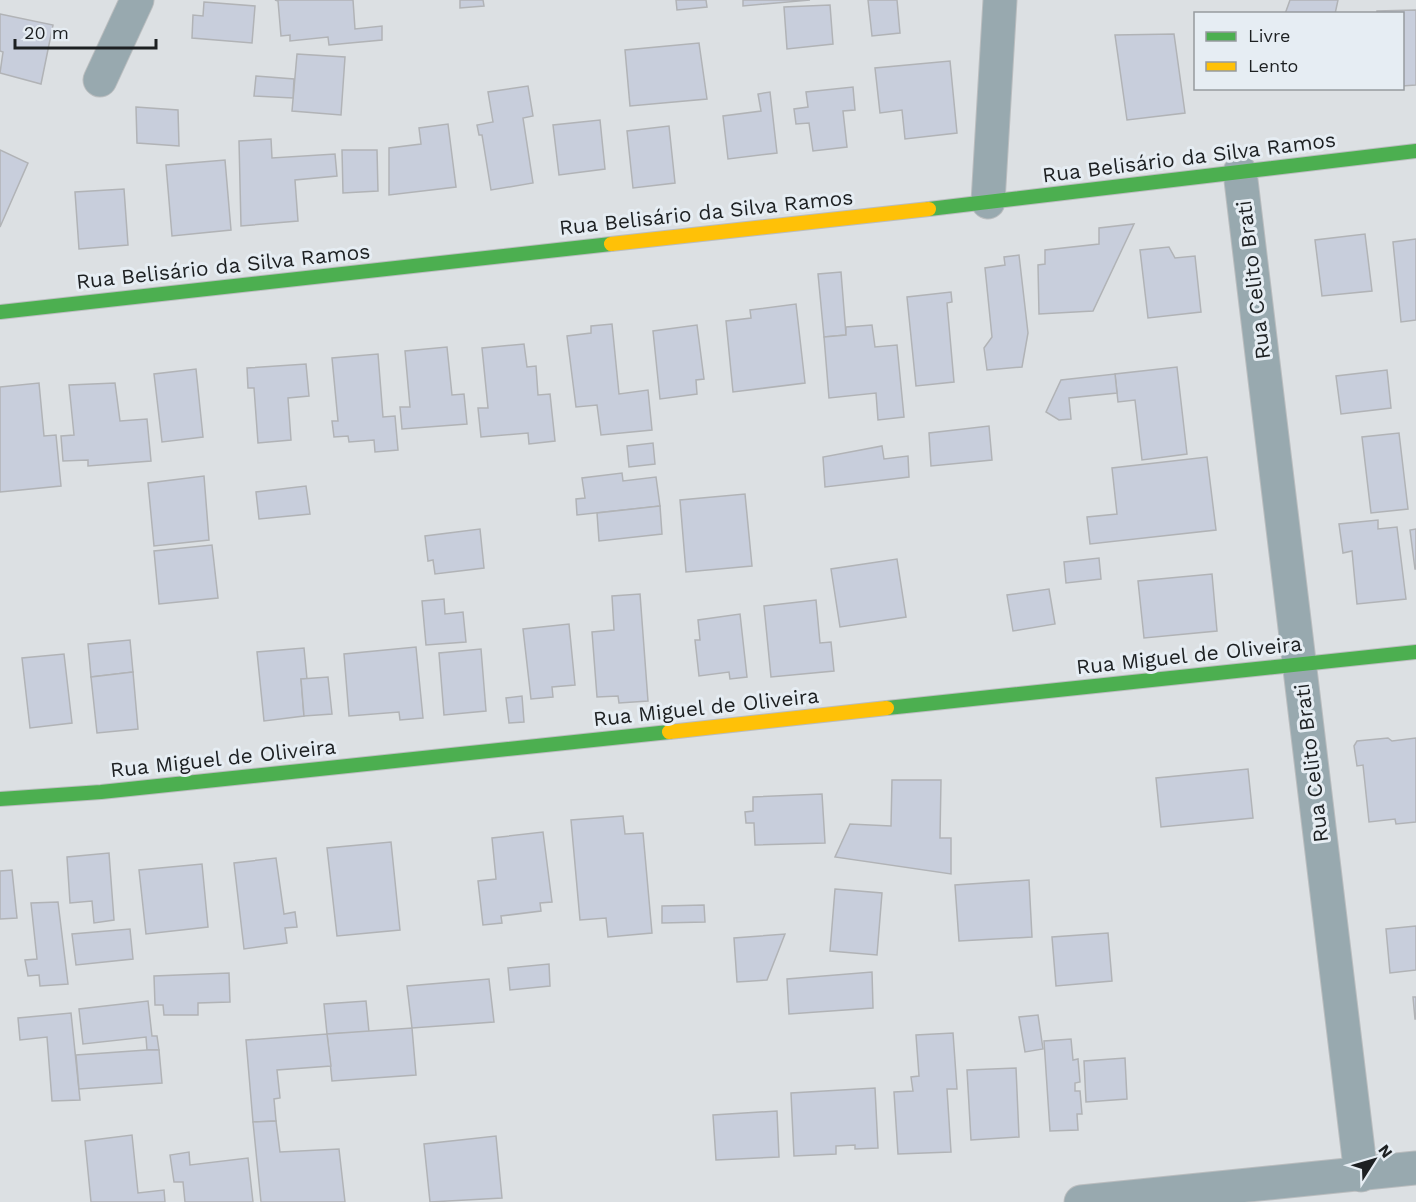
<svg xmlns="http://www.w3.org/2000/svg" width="1416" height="1202" viewBox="0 0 1416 1202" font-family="'Work Sans',sans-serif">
	<rect width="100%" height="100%" fill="#dce0e3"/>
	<g fill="#c8cedc" stroke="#b1b3b6" stroke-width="1.5">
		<path d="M275,0H353L355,29L382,26V40L329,45L328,37L290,41V35L281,36L278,1Z"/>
		<path d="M460,0H483L484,6L460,8Z"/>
		<path d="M676,0H706L707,7L677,10Z"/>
		<path d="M743,0H810L743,6Z"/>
		<path d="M868,0H897L900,33L872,36Z"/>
		<path d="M1290,0H1338L1335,14H1285Z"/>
		<path d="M204,2L255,6L252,43L192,38L193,15L203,16Z"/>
		<path d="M830,5L833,44L787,49L784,7Z"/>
		<path d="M1416,10V85L1402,86V14H1377V11Z"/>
		<path d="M0,14L53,25L41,84L0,73L3,52L0,51Z"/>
		<path d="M1174,34L1185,113L1127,120L1115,35Z"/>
		<path d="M699,43L707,99L630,106L625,50Z"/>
		<path d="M297,54L345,57L341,115L292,111Z"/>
		<path d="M950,61L957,133L905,139L902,110L880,113L875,68Z"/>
		<path d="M256,76L294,79L293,98L254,96Z"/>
		<path d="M528,86L533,116L523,118L533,183L491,190L482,135H479L477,125L493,122L488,92Z"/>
		<path d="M853,87L855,110L843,111L847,147L813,151L809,123L796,124L794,109L808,107L806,92Z"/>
		<path d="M770,92L777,153L728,159L723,116L761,111L758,94Z"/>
		<path d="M136,107L178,110L179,146L137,143Z"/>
		<path d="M600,120L605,169L559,175L553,125Z"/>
		<path d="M448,124L456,187L389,195V148L421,144L419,128Z"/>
		<path d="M669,126L675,183L633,188L627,131Z"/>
		<path d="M271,139L272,158L335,154L337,176L295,180L298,221L241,226L239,141Z"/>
		<path d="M0,150L28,163L0,227Z"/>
		<path d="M342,150H377L378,191L343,193Z"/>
		<path d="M225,160L231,230L172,236L166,165Z"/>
		<path d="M124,189L128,245L79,249L75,192Z"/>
		<path d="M1134,224L1093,311L1039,314L1038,265L1045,264V250L1099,244V228Z"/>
		<path d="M1365,234L1372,291L1322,296L1315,240Z"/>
		<path d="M1416,239V320L1401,322L1393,242Z"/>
		<path d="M1169,247L1175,258L1195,256L1201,312L1148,318L1140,250Z"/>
		<path d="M1019,255L1028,333L1022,367L987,370L984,348L992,337L985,268L1005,265L1004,257Z"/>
		<path d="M841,272L846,335L824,337L818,274Z"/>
		<path d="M951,292L952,302L947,303L954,382L916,386L907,297Z"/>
		<path d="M796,304L805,383L733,392L726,321L751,318L750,310Z"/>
		<path d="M612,324L619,394L648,390L652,430L601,435L597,405L576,407L567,336L591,333V326Z"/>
		<path d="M697,325L704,379L696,380L697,394L660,399L653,331Z"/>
		<path d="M872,325L875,347L897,345L904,417L878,420L876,393L829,398L824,337L846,335V327Z"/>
		<path d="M524,344L527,367L536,366L538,395L550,394L555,441L529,444L528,433L481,437L478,408H488L482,348Z"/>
		<path d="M447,347L452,395L464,394L467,424L402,429L400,407H410L405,351Z"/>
		<path d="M378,354L383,417L395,416L398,450L375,452L374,440L349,442L348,436L334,437L332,421H338L332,358Z"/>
		<path d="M306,364L309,396L288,398L291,440L258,443L254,388H248L247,368Z"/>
		<path d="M1177,367L1187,454L1142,460L1135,400L1118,402L1115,374Z"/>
		<path d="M196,369L203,437L162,442L154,374Z"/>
		<path d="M1387,370L1391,408L1341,414L1336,376Z"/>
		<path d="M1115,374L1117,393L1069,398L1071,419L1059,420L1046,412L1061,380Z"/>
		<path d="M39,383L44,436L56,435L61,486L0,492V387Z"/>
		<path d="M115,383L120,421L147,419L151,461L88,466V460L63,461L61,436L74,435L69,385Z"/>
		<path d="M989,426L992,460L931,466L929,433Z"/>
		<path d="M1399,433L1408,509L1371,513L1362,437Z"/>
		<path d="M653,443L655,464L629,467L627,446Z"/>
		<path d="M882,446L884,459L908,456L909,477L825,487L823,457Z"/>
		<path d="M1207,457L1216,530L1090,544L1087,517L1117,514L1112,468Z"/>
		<path d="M622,473L623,481L656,477L660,506L577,515L576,499L585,498L582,478Z"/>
		<path d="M204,476L209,540L154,546L148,483Z"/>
		<path d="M306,486L310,514L259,519L256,492Z"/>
		<path d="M745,494L752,566L686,572L680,500Z"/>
		<path d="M660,506L662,534L599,541L597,513Z"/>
		<path d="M1378,520V529L1397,527L1406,599L1357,604L1352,551L1343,553L1339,524Z"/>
		<path d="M480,529L484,568L435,574L433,560L428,561L425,536Z"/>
		<path d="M1416,529V569H1415L1410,530Z"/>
		<path d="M212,545L218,598L159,604L154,551Z"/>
		<path d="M1099,558L1101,579L1066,583L1064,562Z"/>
		<path d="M897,559L906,617L840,627L831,569Z"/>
		<path d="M1212,574L1217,631L1144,638L1138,581Z"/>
		<path d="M1049,589L1055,624L1013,631L1007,595Z"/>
		<path d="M640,594L648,701L619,703L618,696L597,697L592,632L614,630L612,596Z"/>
		<path d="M444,599L445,614L463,612L466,642L426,645L422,601Z"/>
		<path d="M816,600L820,643L831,642L834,671L771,677L764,606Z"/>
		<path d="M740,614L747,677L730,679L729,672L699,676L695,640H700L698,620Z"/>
		<path d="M569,624L575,685L552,687L553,697L531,699L523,629Z"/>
		<path d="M130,640L133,672L91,677L88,644Z"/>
		<path d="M416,647L423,718L400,720L399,712L349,716L344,654Z"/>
		<path d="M304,648L307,679H301L304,716L264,721L257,652Z"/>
		<path d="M481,649L486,711L444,715L439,653Z"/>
		<path d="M64,654L72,723L30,728L22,658Z"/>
		<path d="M133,672L138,729L97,733L91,677Z"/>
		<path d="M328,677L332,714L304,716L301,679Z"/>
		<path d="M522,696L524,722L509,723L506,698Z"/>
		<path d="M1388,738L1392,741L1416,738V822L1396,824L1395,819L1369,822L1363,765L1357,766L1354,746L1357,741Z"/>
		<path d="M1248,769L1253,818L1161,827L1156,778Z"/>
		<path d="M892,780H941L940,838H951V874L835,857L850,824L891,826Z"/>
		<path d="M822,794L825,843L755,845L754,823H746L745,812L753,811V797Z"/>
		<path d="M623,816L625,834L643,833L652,933L608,937L606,918L580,920L571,820Z"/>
		<path d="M543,832L552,902L540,903L541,911L501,916L502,923L483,925L478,881L496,879L492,838Z"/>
		<path d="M391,842L400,930L337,936L327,848Z"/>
		<path d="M109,853L114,920L94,923L92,901L70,903L67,857Z"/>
		<path d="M276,858L284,914L295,912L297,927L285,928L287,943L244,949L234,863Z"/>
		<path d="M202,864L208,927L146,934L139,870Z"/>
		<path d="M12,870L17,918L0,919V871Z"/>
		<path d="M1029,880L1032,937L959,941L955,885Z"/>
		<path d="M835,889L882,893L877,955L830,951Z"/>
		<path d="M58,902L68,984L40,986L39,975L28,976L25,960L37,959L31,903Z"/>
		<path d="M704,905L705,922L662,923V906Z"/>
		<path d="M1416,926V970L1390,973L1386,929Z"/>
		<path d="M130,929L133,959L76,965L72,934Z"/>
		<path d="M1108,933L1112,981L1056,986L1052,937Z"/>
		<path d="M785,934L767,980L737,982L734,938Z"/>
		<path d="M549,964L550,986L510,990L508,968Z"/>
		<path d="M872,972L873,1008L789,1014L787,979Z"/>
		<path d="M229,973L230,1002L198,1003V1015H164L163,1005H155L154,976Z"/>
		<path d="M489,979L494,1022L412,1028L407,986Z"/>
		<path d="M1413,997H1416V1019H1415Z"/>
		<path d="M148,1001L152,1036H157L159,1050H147L146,1037L83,1044L79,1009Z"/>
		<path d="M366,1001L369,1032L327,1034L324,1004Z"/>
		<path d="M71,1013L80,1100L52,1101L47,1037L20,1040L18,1018Z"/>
		<path d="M1038,1015L1043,1049L1025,1052L1019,1017Z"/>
		<path d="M412,1028L416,1075L332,1081L327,1034Z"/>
		<path d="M953,1033L957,1089H947L951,1152L898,1154L894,1092L913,1091L911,1077L919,1076L916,1035Z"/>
		<path d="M327,1034L331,1066L277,1070L280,1098L274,1099L276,1121L253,1122L246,1040Z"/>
		<path d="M1071,1039L1073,1060L1078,1059L1080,1082L1075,1083V1091H1080L1082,1114H1077L1078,1130L1050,1131L1044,1041Z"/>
		<path d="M147,1050H159L162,1083L79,1089L76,1055Z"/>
		<path d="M1125,1058L1127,1099L1086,1102L1084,1061Z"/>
		<path d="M1016,1068L1019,1137L971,1140L967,1070Z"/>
		<path d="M875,1088L878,1148L855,1149V1145L836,1146V1154L794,1156L791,1093Z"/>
		<path d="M777,1111L779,1157L716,1160L713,1115Z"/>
		<path d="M276,1121L280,1152L339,1149L345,1202H261L253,1122Z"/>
		<path d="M132,1135L138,1193L164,1190L165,1202H91L85,1141Z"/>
		<path d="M496,1136L502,1198L430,1202L424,1144Z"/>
		<path d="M189,1152L190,1165L248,1158L253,1202H185L183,1182H174L170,1155Z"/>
	</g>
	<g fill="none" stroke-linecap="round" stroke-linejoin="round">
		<g stroke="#babdbf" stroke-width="35">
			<g id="street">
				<path d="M100,80L137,0"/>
				<path d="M1240,172L1361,1175"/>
				<path d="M988,202L1000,0"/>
				<path d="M1081,1202L1416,1168"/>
			</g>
		</g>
		<g stroke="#babdbf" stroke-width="16">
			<g id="fast">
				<path d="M929,209L1416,151"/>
				<path d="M0,312L611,244"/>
				<path d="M887,708L1416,652"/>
				<path d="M0,799L101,792L669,732"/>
			</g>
		</g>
		<g stroke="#babdbf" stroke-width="16">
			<g id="slow">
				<path d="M611,244L929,209"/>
				<path d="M669,732L887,708"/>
			</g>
		</g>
		<use href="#street" stroke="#98a9af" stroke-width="33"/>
		<use href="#fast" stroke="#4caf50" stroke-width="14"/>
		<use href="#slow" stroke="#ffc107" stroke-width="14"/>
	</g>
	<g text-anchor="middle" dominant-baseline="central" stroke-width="6" stroke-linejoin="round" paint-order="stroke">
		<g font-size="21" fill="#1d2022" stroke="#e6edf3">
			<text transform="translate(1189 157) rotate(-7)">Rua Belisário da Silva Ramos</text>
			<text transform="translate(706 212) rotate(-6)">Rua Belisário da Silva Ramos</text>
			<text transform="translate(223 266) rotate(-6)">Rua Belisário da Silva Ramos</text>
			<text transform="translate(1253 280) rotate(-97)">Rua Celito Brati</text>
			<text transform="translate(1189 655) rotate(-6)">Rua Miguel de Oliveira</text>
			<text transform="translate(706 707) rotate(-6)">Rua Miguel de Oliveira</text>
			<text transform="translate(223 758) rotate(-6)">Rua Miguel de Oliveira</text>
			<text transform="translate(1311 763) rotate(-97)">Rua Celito Brati</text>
		</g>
	</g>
	<rect x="1194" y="12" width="210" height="78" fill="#e6edf3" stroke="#969b9f" stroke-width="1.5"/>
	<rect x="1206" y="32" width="30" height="9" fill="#4caf50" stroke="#969b9f" stroke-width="1.5"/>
	<text x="1248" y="42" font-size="18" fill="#1d2022">Livre</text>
	<rect x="1206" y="62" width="30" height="9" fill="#ffc107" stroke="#969b9f" stroke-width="1.5"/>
	<text x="1248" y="72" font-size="18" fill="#1d2022">Lento</text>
	<g transform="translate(1374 1160) rotate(53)" stroke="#e6edf3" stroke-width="4.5" paint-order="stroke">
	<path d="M0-4.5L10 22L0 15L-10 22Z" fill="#1d2022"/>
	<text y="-9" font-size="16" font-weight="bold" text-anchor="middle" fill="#1d2022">N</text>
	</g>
	<path d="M15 39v9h141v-9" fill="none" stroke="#1d2022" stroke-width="3"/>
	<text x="24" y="39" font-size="18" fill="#1d2022" stroke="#e6edf3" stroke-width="4.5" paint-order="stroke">20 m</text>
</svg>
